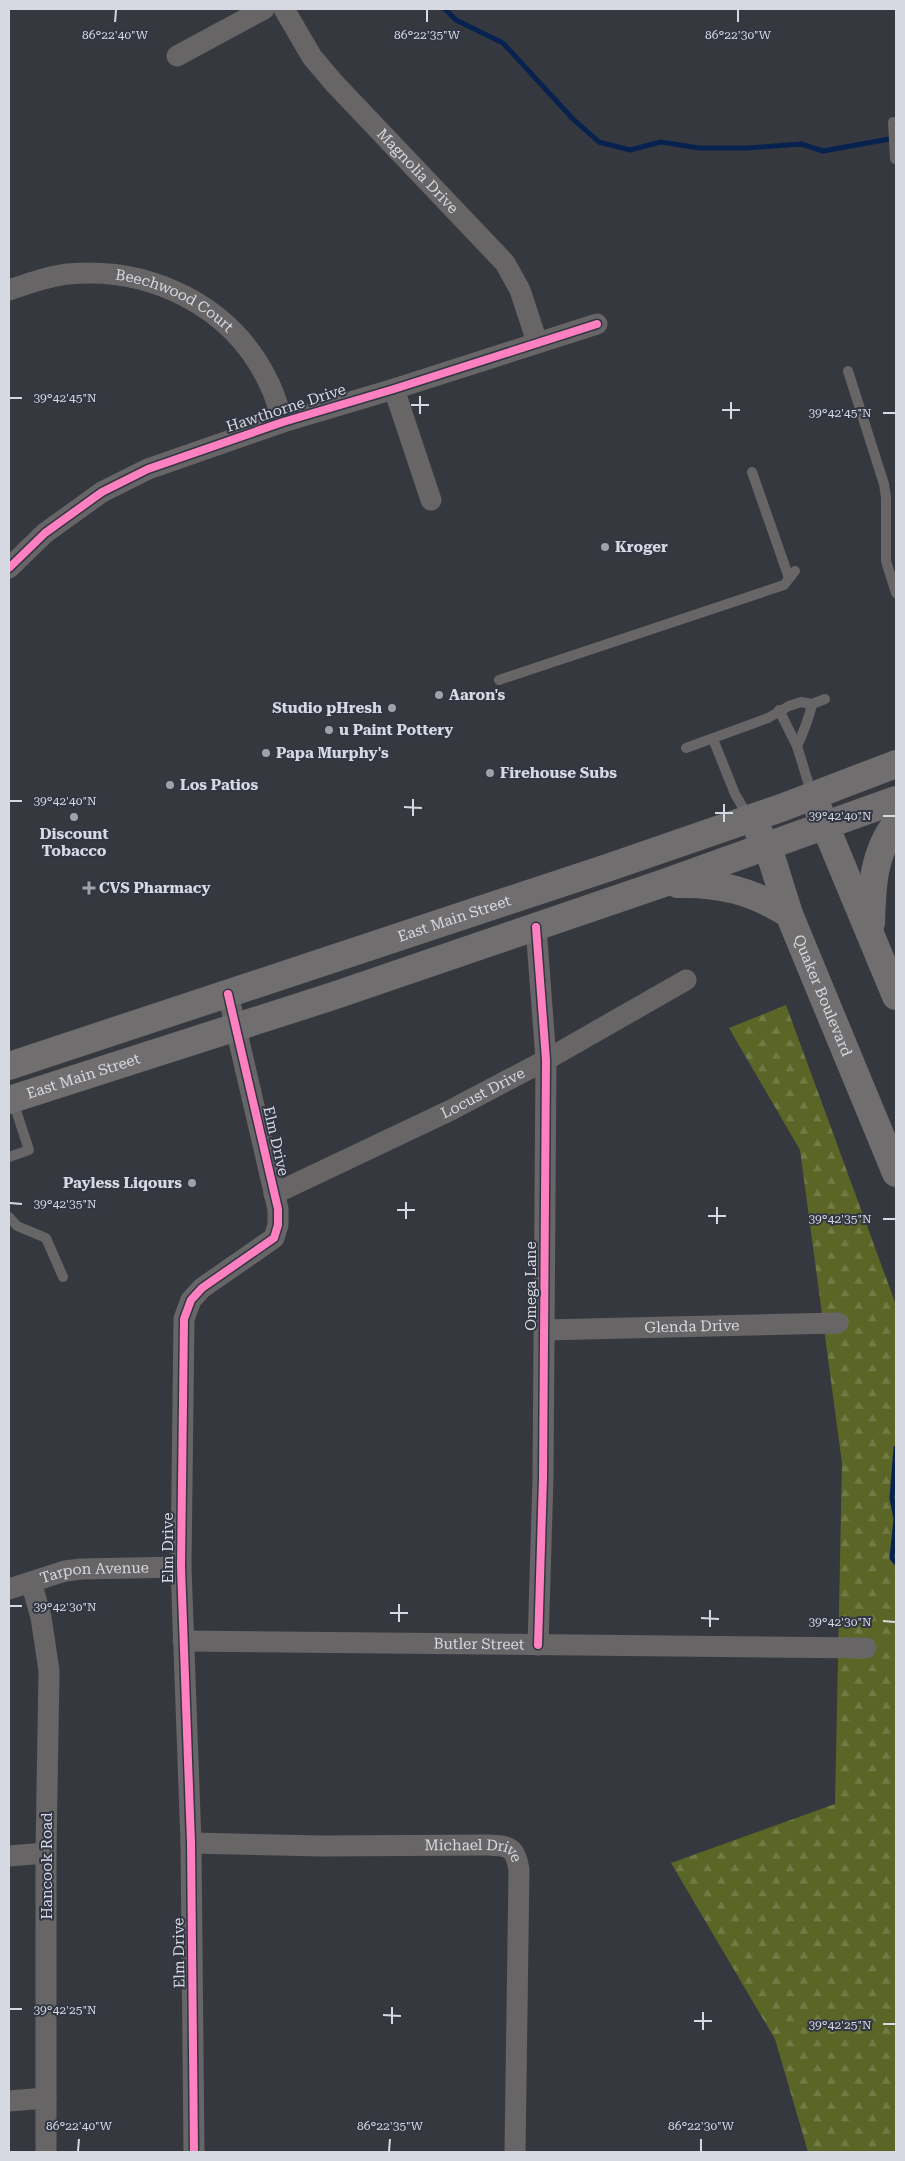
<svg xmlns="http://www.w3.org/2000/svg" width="905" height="2161" viewBox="0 0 905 2161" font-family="'Roboto Serif',serif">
	<defs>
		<pattern id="forest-firs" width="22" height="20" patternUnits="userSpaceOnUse" patternTransform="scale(1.25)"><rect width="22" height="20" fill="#5b6526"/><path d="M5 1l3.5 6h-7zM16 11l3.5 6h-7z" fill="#727a45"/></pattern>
	</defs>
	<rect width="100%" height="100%" fill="#36383f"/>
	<path fill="url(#forest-firs)" d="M786,1005L896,1305V2152H808L775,2039L671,1863L835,1804L842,1463L800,1150L729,1028Z"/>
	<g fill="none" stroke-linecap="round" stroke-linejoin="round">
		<g stroke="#082250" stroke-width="5">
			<path d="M445,9L456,20L503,43L573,119L599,142L630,150L661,142L699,148H747L801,144L823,151L895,138"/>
			<path d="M896,1448L892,1498L896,1519L892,1558L896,1563"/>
		</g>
		<g stroke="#676566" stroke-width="10">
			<path d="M893,122L895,159"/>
			<path d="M848,371L884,484L886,497V561L896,593"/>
			<path d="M752,472L789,578"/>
			<path d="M499,680L784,585L795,571"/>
			<path d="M779,710L797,746L812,795"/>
			<path d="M713,739L735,794L749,818"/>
			<path d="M797,746C802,736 810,715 812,704"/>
			<path d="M686,748L768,718L789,706L801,702L812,704L825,699"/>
			<path d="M9,1157L29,1150L13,1101"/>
			<path d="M9,1217L17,1226L46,1238L63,1277"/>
		</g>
		<g stroke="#676566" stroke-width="21">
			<path id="s1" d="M284,9L312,57L334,83L505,263L520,290L537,342"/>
			<path d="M177,56L264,9"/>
			<path id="s2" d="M9,290C28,284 47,276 68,274C150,266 233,306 269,383C275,395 279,409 283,422"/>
			<path d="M394,389L431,500"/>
			<path d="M9,568L45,533L102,492L148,469L283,422L394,389L597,324"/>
			<path d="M536,927L546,1060L543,1478L538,1645"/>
			<path id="s3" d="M274,1194L451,1110L546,1060L686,980"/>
			<path id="s4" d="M544,1330L838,1323"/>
			<path d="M31,1582L41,1617L49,1671L46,1853V2152"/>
			<path id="s5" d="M9,1589L65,1571L81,1569L181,1567"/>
			<path id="s6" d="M183,1641L866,1648"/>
			<path id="s7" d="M191,1843L322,1846L487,1845C509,1846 515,1846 519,1870L515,2152"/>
			<path d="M9,1856L46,1853"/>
			<path d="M9,2101L46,2098"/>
			<path d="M194,2152L191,1843L181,1567L184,1319L191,1300L202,1288L274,1238L278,1225V1209L228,994"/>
		</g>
		<g stroke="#716e6f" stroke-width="28">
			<path d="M819,811L896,996"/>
			<path id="s8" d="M759,833L768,847L789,914L896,1173"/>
			<path d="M678,884C721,883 752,891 789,914"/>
			<path d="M871,923C872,886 873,854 896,823"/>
			<path id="s9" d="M9,1066L607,868L781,808L896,764"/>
			<path id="s10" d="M9,1100L333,996L661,884L896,800"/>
		</g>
		<g stroke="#323643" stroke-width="11">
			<g id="cycleway">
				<path d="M9,568L45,533L102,492L148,469L283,422L394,389L597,324"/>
				<path d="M536,927L546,1060L543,1478L538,1645"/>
				<path d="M194,2152L191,1843L181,1567L184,1319L191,1300L202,1288L274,1238L278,1225V1209L228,994"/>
			</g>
		</g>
		<use href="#cycleway" stroke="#ff80c0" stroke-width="8"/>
	</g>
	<path fill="none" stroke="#d7d9e2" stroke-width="2" d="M115,22L116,10M427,22V10M738,22V10M10,398H22M411,405H429M722,410H740M883,413H895M420,414V396M731,419V402M10,801H22M404,807L422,808M715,813H733M413,816V799M883,816H895M724,822V804M10,1203L22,1204M397,1210H415M708,1216H726M406,1219V1202M883,1219H895M717,1224V1207M10,1606H22M390,1613H408M701,1618L719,1619M883,1621L895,1622M399,1622V1604M710,1627V1610M10,2009H22M383,2015L401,2016M694,2021H712M392,2024V2007M883,2024H895M703,2030V2012M78,2151L79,2139M389,2151L390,2139M701,2151V2139"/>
	<g fill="#9fa1a9" stroke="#323643" stroke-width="2">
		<circle cx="605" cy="547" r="5"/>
		<circle cx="439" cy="695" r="5"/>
		<circle cx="392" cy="708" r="5"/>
		<circle cx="329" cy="730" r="5"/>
		<circle cx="266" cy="753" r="5"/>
		<circle cx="490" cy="773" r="5"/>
		<circle cx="170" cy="785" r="5"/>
		<circle cx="74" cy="817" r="5"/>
		<path d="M86.5 880.5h5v5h5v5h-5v5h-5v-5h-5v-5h5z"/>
		<circle cx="192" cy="1183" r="5"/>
	</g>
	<g text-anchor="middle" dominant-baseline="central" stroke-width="4" stroke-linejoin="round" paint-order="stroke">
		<g font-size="15" fill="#d7d9e2" stroke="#323643">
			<text stroke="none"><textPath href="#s1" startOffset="211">Magnolia Drive</textPath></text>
			<text stroke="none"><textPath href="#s2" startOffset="174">Beechwood Court</textPath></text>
			<text transform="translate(286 408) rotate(-18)">Hawthorne Drive</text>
			<text stroke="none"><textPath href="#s9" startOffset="469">East Main Street</textPath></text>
			<text stroke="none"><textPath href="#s8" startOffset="175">Quaker Boulevard</textPath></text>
			<text stroke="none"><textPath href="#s10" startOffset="78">East Main Street</textPath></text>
			<text stroke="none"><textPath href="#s3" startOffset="232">Locust Drive</textPath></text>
			<text transform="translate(276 1141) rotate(77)">Elm Drive</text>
			<text transform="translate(531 1286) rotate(-90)">Omega Lane</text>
			<text stroke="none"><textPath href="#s4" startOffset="148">Glenda Drive</textPath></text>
			<text transform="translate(168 1548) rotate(-90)">Elm Drive</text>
			<text stroke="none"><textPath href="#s5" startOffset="88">Tarpon Avenue</textPath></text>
			<text stroke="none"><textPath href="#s6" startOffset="296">Butler Street</textPath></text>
			<text stroke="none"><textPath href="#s7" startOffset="284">Michael Drive</textPath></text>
			<text transform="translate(47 1866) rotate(-90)">Hancook Road</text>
			<text transform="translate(179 1953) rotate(-91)">Elm Drive</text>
		</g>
		<g font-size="15" font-weight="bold" fill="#d7d9e2" stroke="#323643" text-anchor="start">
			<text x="615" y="547">Kroger</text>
			<text x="449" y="695">Aaron's</text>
			<text x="382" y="708" text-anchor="end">Studio pHresh</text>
			<text x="339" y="730">u Paint Pottery</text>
			<text x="276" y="753">Papa Murphy's</text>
			<text x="500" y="773">Firehouse Subs</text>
			<text x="180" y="785">Los Patios</text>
			<text x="74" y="834" text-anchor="middle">Discount<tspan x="74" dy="17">Tobacco</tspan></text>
			<text x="99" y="888">CVS Pharmacy</text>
			<text x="182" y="1183" text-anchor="end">Payless Liqours</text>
		</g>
	</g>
	<g font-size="12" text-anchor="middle" fill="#d7d9e2" stroke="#323643" stroke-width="4" stroke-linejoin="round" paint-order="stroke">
		<text x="115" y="39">86°22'40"W</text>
		<text x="427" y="39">86°22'35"W</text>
		<text x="738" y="39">86°22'30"W</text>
		<text x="65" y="402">39°42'45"N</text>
		<text x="840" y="417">39°42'45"N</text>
		<text x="65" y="805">39°42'40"N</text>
		<text x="840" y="820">39°42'40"N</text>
		<text x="65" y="1208">39°42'35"N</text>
		<text x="840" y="1223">39°42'35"N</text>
		<text x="65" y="1611">39°42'30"N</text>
		<text x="840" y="1626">39°42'30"N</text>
		<text x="65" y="2014">39°42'25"N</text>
		<text x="840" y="2029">39°42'25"N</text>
		<text x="79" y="2130">86°22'40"W</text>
		<text x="390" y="2130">86°22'35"W</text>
		<text x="701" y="2130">86°22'30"W</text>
	</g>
	<rect width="905" height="2161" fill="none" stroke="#d7d9e2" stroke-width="20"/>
</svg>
